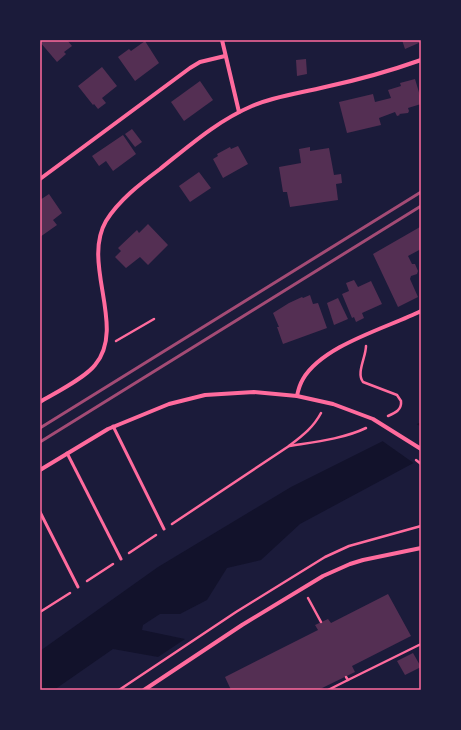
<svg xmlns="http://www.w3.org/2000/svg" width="461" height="730" viewBox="0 0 461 730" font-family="Manrope,sans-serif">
	<rect width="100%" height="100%" fill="#1b1b3a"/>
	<path fill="#12122b" d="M421,422V459L300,524L261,560L227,568L207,600L180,614H160L143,625L142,630L185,639L158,657L113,649L54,690H40V651L158,567L291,487Z"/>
	<path fill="#1b1b3a" d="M415,423L421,427V461L415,464L381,440Z"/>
	<g fill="#542f53">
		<path d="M40,40H67L72,46L64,52L66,54L57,62L40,42Z"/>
		<path d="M402,40H421V42L405,49Z"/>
		<path d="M145,41L159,63L135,81L118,57L129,49L131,51Z"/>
		<path d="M306,59L307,74L297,76L296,60Z"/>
		<path d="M102,67L117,86L102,98L106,103L98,109L94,104L93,105L78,86Z"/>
		<path d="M415,79L421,99V104L408,108L409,111L408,113L399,114L400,115L397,116L395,112L379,118L381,125L347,133L339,102L373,94L375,102L391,98L388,90L401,86L400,83Z"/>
		<path d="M200,81L213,100L184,121L171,102Z"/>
		<path d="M132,129L142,142L135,147L125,134Z"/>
		<path d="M123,135L136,154L113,171L106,161L99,166L92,156Z"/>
		<path d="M238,146L248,164L223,178L213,159L218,156L217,154L230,147L231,149Z"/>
		<path d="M310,147V151L329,148L334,175L341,174L342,183L336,184L338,200L290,207L287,192H283L279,167L301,163L299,149Z"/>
		<path d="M199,172L211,188L190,202L179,186Z"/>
		<path d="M49,194L62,213L53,220L57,225L40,237V200Z"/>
		<path d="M148,224L168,245L148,265L140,257L126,268L115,257L121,251L118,248L137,230L139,233Z"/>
		<path d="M420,227L421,229V249L408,256L412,264H415L418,271L417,274L411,276L410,279L418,297L398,307L373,254Z"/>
		<path d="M354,280L358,287L371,281L382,304L362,313L364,318L356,322L354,317L352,318L342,294L349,291L346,283Z"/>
		<path d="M310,295L313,304L318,303L327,328L283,344L277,327H279L273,313L289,303L302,297L303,298Z"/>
		<path d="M338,298L348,319L334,325L327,303Z"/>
		<path d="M388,594L411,636L352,666L355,672L318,690H231L225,677L318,630L315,625L328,619L331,623Z"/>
		<path d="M413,653L421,667L405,675L397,661Z"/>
	</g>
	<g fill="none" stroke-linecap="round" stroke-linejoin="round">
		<g stroke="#ff6b9d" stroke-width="2.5">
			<path d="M116,341L154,319"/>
			<path d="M366,346C366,357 356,373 363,382L397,395L401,401C402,410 395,413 388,416"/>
			<path d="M289,446C314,442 343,439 366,428"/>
			<path d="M416,460L421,464"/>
			<path d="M172,524L289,446C302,436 313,428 321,413"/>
			<path d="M129,553L156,535"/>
			<path d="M87,581L113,564"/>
			<path d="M308,598L321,622"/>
			<path d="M40,612L70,593"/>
			<path d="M346,677L348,680L421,644"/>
			<path d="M119,690L236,612L325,557L349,546L421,526"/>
			<path d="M328,690L348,680"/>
		</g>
		<g stroke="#ff6b9d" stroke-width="3">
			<path d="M113,426L164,529"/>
			<path d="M67,453L121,559"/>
			<path d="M40,512L78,587"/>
		</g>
		<g stroke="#ff6b9d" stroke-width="4">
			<path d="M222,40L239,112"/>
			<path d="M40,179L190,68L200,62L225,56"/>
			<path d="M297,396C298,391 300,384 303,379C323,345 387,328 421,311"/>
			<path d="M40,402C55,393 85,378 95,365C127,327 81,264 106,221C119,200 140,184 160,169C189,146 217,121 252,106C275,96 301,93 325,87C358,80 390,71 421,60"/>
			<path d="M40,470L108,429L169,404L205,395L254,392L297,396L333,404L373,419L421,449"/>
			<path d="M144,690L242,625L323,576L350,564L363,560L421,548"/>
		</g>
		<g stroke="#a44b75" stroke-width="3">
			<path d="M40,428L421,192"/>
			<path d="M40,442L421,206"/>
		</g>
	</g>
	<rect width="461" height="730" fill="none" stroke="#1b1b3a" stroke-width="82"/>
	<rect x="41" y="41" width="379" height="648" fill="none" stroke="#ff6b9d" stroke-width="1.5"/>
</svg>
